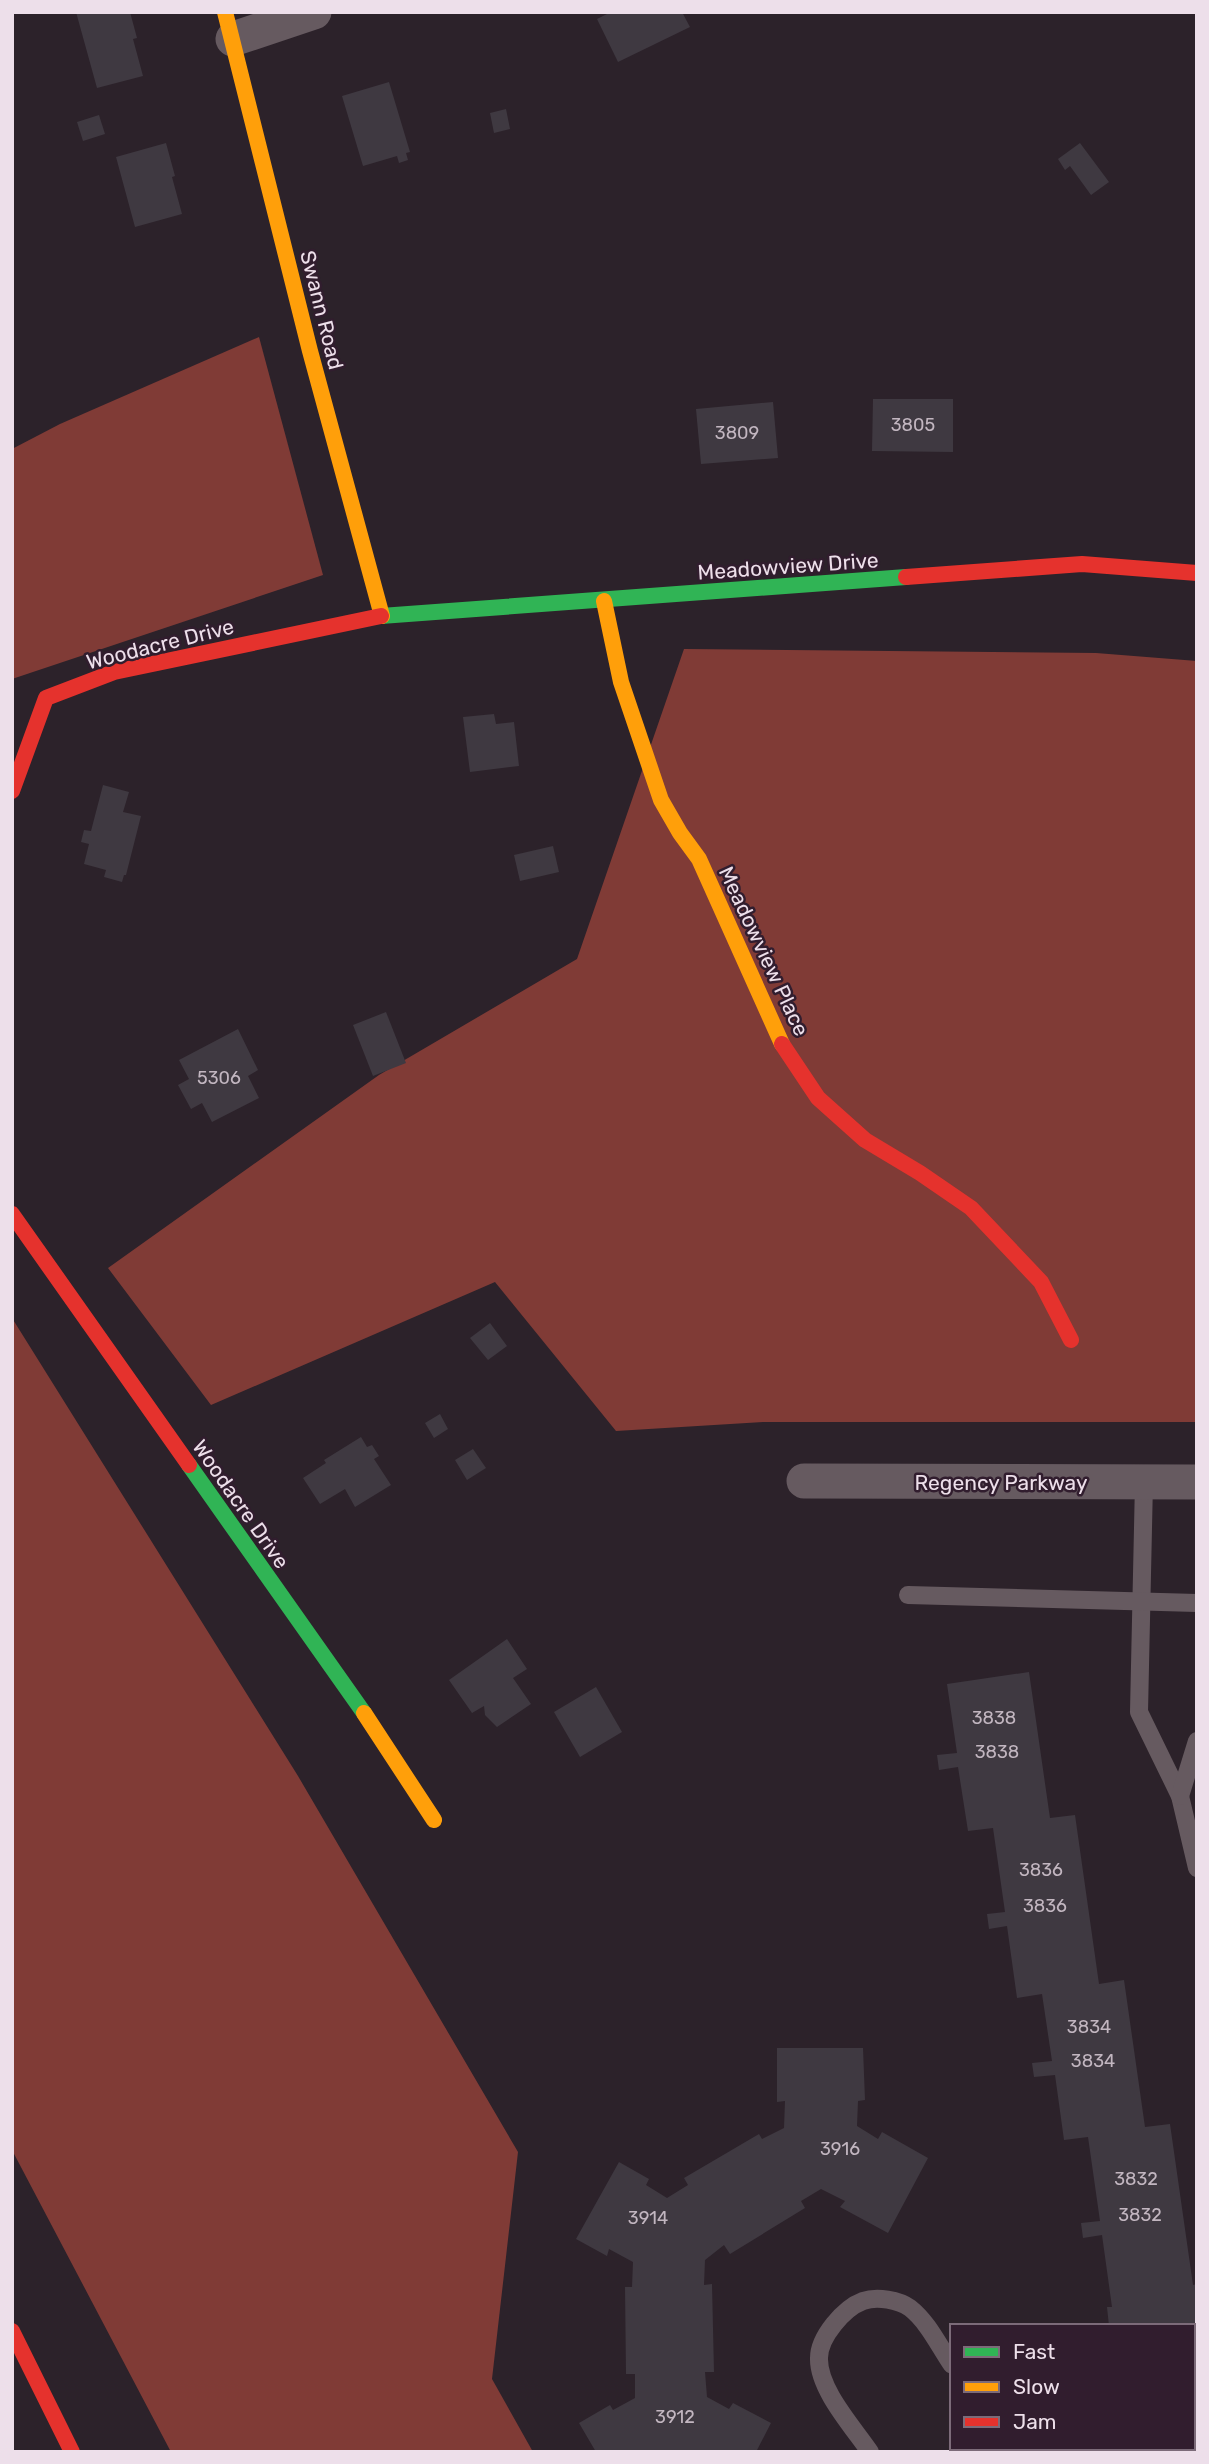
<svg xmlns="http://www.w3.org/2000/svg" width="1209" height="2464" viewBox="0 0 1209 2464" font-family="Rubik,sans-serif">
	<rect width="100%" height="100%" fill="#2c222a"/>
	<g fill="#803b36">
		<path d="M259,337L323,575L12,679V449L60,424Z"/>
		<path d="M684,649L1096,653L1197,661V1422H763L616,1431L495,1282L211,1405L108,1268L379,1075L577,959Z"/>
		<path d="M12,1318L298,1776L518,2152L492,2379L533,2452H171L12,2150Z"/>
	</g>
	<g fill="#3f3941">
		<path d="M76,12H130L137,38L133,39L143,76L97,88Z"/>
		<path d="M611,12H682L690,27L618,62L597,19Z"/>
		<path d="M389,82L410,152L406,153L408,160L399,163L397,156L363,166L342,96Z"/>
		<path d="M506,109L510,129L494,133L490,113Z"/>
		<path d="M99,115L105,134L83,141L77,122Z"/>
		<path d="M166,143L175,176L172,177L182,214L135,227L116,157Z"/>
		<path d="M1080,143L1109,182L1091,195L1070,166L1065,170L1058,159Z"/>
		<path d="M873,399H953V452L872,451Z"/>
		<path d="M773,402L778,458L701,464L696,409Z"/>
		<path d="M494,714L496,724L514,722L519,766L470,772L463,717Z"/>
		<path d="M103,785L129,792L123,812L141,816L126,875H124L122,882L104,877L106,870L84,864L89,844L81,842L84,830L91,831Z"/>
		<path d="M553,846L559,872L520,881L514,855Z"/>
		<path d="M386,1012L406,1063L373,1076L353,1025Z"/>
		<path d="M238,1029L258,1070L248,1076L259,1098L212,1122L202,1103L191,1109L178,1085L189,1079L179,1060Z"/>
		<path d="M490,1323L507,1346L488,1360L470,1338Z"/>
		<path d="M440,1414L448,1429L434,1438L425,1423Z"/>
		<path d="M361,1437L367,1447L372,1445L379,1456L374,1459L391,1485L355,1507L345,1489L320,1504L303,1478L326,1463L324,1460Z"/>
		<path d="M473,1449L486,1468L467,1480L455,1460Z"/>
		<path d="M507,1639L527,1669L513,1678L531,1704L497,1727L485,1715L484,1706L472,1713L449,1680Z"/>
		<path d="M1029,1672L1050,1818L1075,1815L1099,1984L1124,1980L1145,2127L1170,2124L1193,2285L1197,2284V2373L1193,2374V2326H1109L1107,2307H1112L1102,2235L1083,2238L1081,2223L1100,2221L1088,2137L1064,2140L1055,2075L1034,2077L1032,2063L1052,2061L1042,1994L1017,1998L1007,1926L989,1929L987,1914L1005,1912L993,1828L968,1831L958,1767L939,1770L937,1755L957,1753L947,1684Z"/>
		<path d="M596,1687L622,1732L580,1757L554,1712Z"/>
		<path d="M777,2048H863L865,2100L858,2101L857,2126L878,2139L882,2132L928,2158L888,2233L840,2207L845,2201L821,2189L801,2201L805,2208L730,2254L724,2245L705,2260L704,2285L712,2284L714,2372H705L707,2397L729,2409L733,2403L771,2423L756,2452H596L579,2423L610,2405L613,2410L635,2398V2374H626L625,2287H632L633,2262L609,2249L607,2256L576,2239L619,2162L649,2179L646,2185L667,2198L688,2185L684,2178L759,2134L762,2139L784,2128L785,2101L777,2102Z"/>
	</g>
	<g fill="none" stroke-linecap="round" stroke-linejoin="round">
		<g stroke="#665a60" stroke-width="18">
			<path d="M1144,1482L1139,1712L1180,1796L1197,1868"/>
			<path d="M908,1595L1197,1603"/>
			<path d="M1180,1796L1197,1741"/>
			<path d="M1193,2441L1197,2443"/>
			<path d="M1008,2448L1010,2452"/>
			<path d="M870,2452C853,2427 818,2389 819,2358C819,2337 844,2308 863,2301C877,2296 899,2300 910,2308C928,2322 939,2346 952,2365"/>
		</g>
		<g stroke="#665a60" stroke-width="35">
			<path d="M233,39L314,12"/>
			<path d="M804,1481L1197,1482"/>
		</g>
		<g stroke="#30b455" stroke-width="16">
			<path d="M381,616L906,577"/>
			<path d="M189,1465L364,1713"/>
		</g>
		<g stroke="#ff9f0a" stroke-width="16">
			<path d="M225,12L310,351L382,616"/>
			<path d="M604,601L621,682L661,800L680,833L699,859L782,1044"/>
			<path d="M364,1713L434,1820"/>
		</g>
		<g stroke="#e5322d" stroke-width="16">
			<path d="M906,577L1082,564L1197,573"/>
			<path d="M12,791L46,698L114,672L381,616"/>
			<path d="M782,1044L818,1098L865,1140L920,1173L971,1208L1041,1282L1071,1340"/>
			<path d="M12,1214L189,1465"/>
			<path d="M12,2331L72,2452"/>
		</g>
	</g>
	<g text-anchor="middle" dominant-baseline="central" stroke-width="5" stroke-linejoin="round" paint-order="stroke">
		<g font-size="18" fill="#c2b6c0">
			<text x="913" y="425">3805</text>
			<text x="737" y="433">3809</text>
			<text x="219" y="1078">5306</text>
			<text x="994" y="1718">3838</text>
			<text x="997" y="1752">3838</text>
			<text x="1041" y="1870">3836</text>
			<text x="1045" y="1906">3836</text>
			<text x="1089" y="2027">3834</text>
			<text x="1093" y="2061">3834</text>
			<text x="840" y="2149">3916</text>
			<text x="1136" y="2179">3832</text>
			<text x="1140" y="2215">3832</text>
			<text x="648" y="2218">3914</text>
			<text x="675" y="2417">3912</text>
		</g>
		<g font-size="21" fill="#eddfea" stroke="#311d2e">
			<text transform="translate(322 310) rotate(76)">Swann Road</text>
			<text transform="translate(788 566) rotate(-4)">Meadowview Drive</text>
			<text transform="translate(160 644) rotate(-14)">Woodacre Drive</text>
			<text transform="translate(764 951) rotate(65)">Meadowview Place</text>
			<text x="1001" y="1482">Regency Parkway</text>
			<text transform="translate(241 1504) rotate(55)">Woodacre Drive</text>
		</g>
	</g>
	<rect width="1209" height="2464" fill="none" stroke="#eddfea" stroke-width="28"/>
	<rect x="950" y="2324" width="245" height="126" fill="#311d2e" stroke="#7c6b79" stroke-width="2"/>
	<rect x="964" y="2347" width="35" height="10" fill="#30b455" stroke="#7c6b79" stroke-width="2"/>
	<text x="1013" y="2359" font-size="21" fill="#eddfea">Fast</text>
	<rect x="964" y="2382" width="35" height="10" fill="#ff9f0a" stroke="#7c6b79" stroke-width="2"/>
	<text x="1013" y="2394" font-size="21" fill="#eddfea">Slow</text>
	<rect x="964" y="2417" width="35" height="10" fill="#e5322d" stroke="#7c6b79" stroke-width="2"/>
	<text x="1013" y="2429" font-size="21" fill="#eddfea">Jam</text>
</svg>
